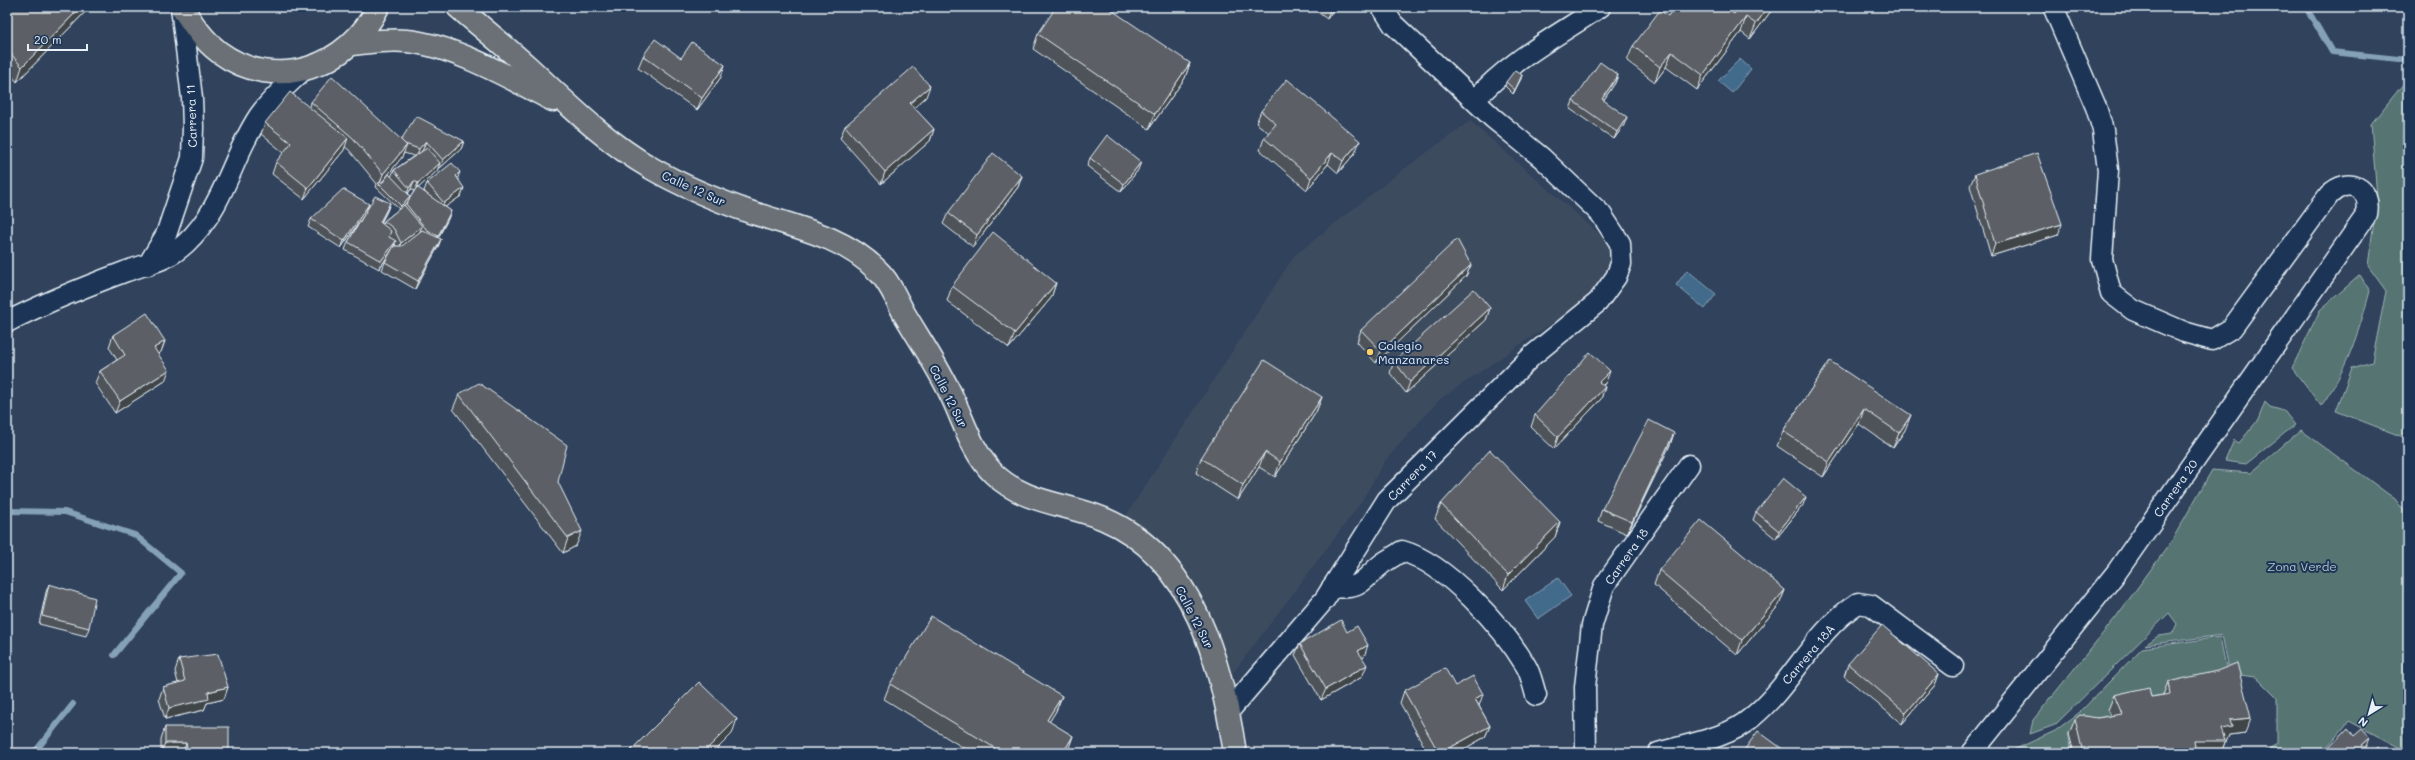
<svg xmlns="http://www.w3.org/2000/svg" width="2415" height="760" viewBox="0 0 2415 760" font-family="Mali,sans-serif">
	<rect width="100%" height="100%" fill="#30425c"/>
	<filter id="ink" filterUnits="userSpaceOnUse"><feTurbulence type="fractalNoise" baseFrequency=".025" numOctaves="2"/><feDisplacementMap in="SourceGraphic" scale="8" xChannelSelector="R" yChannelSelector="G"/><feConvolveMatrix kernelMatrix="1 2 1 2 8 2 1 2 1" color-interpolation-filters="sRGB"/></filter>
	<g filter="url(#ink)">
		<path fill="#3d4b5f" d="M1470,121L1610,243L1609,275L1580,304L1439,400L1385,461L1358,507L1233,673L1210,619L1123,520L1294,256L1392,178Z"/>
		<g fill="#567472" stroke="#9fb2b5">
			<path d="M2408,78V439L2336,411L2352,368L2372,362L2386,291L2368,266L2377,197L2371,124Z"/>
			<path d="M2360,275L2370,291C2359,332 2346,372 2321,406L2292,368L2320,310Z"/>
			<path d="M2265,402L2270,407L2284,411L2295,425L2246,464L2225,461L2234,440L2239,443L2258,420Z"/>
			<path d="M2301,430L2395,499L2408,516V752L2349,721L2323,753H2262L2277,744V698L2256,677L2230,674L2222,635L2145,645L2158,636L2172,634L2177,624L2169,613L2055,725L2030,734L2033,720L2116,617L2171,542L2212,470L2251,473Z"/>
			<path d="M2220,637L2228,677L2109,710L2111,718L2068,732L2072,753H2007L2055,731L2080,712L2142,648Z"/>
		</g>
		<g fill="#436b8b" stroke="#85a1b7">
			<path d="M1740,59L1751,69L1732,93L1718,81Z"/>
			<path d="M1687,270L1716,294L1705,309L1676,285Z"/>
			<path d="M1558,578L1571,596L1538,619L1525,601Z"/>
		</g>
		<g fill="none" stroke-linecap="round" stroke-linejoin="round">
			<g stroke="#85a1b7" stroke-width="6">
				<path d="M2306,7L2332,52L2408,60"/>
				<path d="M7,511L65,512L135,535L181,573L114,655"/>
				<path d="M34,753L73,704"/>
			</g>
			<g stroke="#e8f1f8" stroke-width="23">
				<g id="minor">
					<path d="M1475,100C1509,61 1557,36 1600,7"/>
					<path d="M148,265L166,235L192,158L193,127L192,98L181,7"/>
					<path d="M7,322C44,303 84,287 124,272C148,263 166,262 186,243C225,206 231,158 259,116C271,99 286,86 301,72"/>
					<path d="M1332,587C1364,590 1361,580 1383,563C1389,559 1396,555 1402,551C1446,563 1503,627 1526,666C1531,674 1533,686 1536,695"/>
					<path d="M1229,711L1325,599L1387,500L1533,355L1598,302L1616,277L1621,264L1620,243L1601,214L1542,158L1493,118L1393,24L1382,7"/>
					<path d="M1586,753L1585,687L1592,625L1604,586L1689,465"/>
					<path d="M1658,753C1687,744 1727,739 1751,718C1792,685 1813,632 1858,603L1871,605L1953,666"/>
					<path d="M1972,753L2116,573L2367,214C2372,187 2348,176 2329,195L2232,328L2212,340L2184,332L2133,310L2111,293L2102,259L2108,170L2103,130L2096,107L2055,11"/>
				</g>
			</g>
			<g stroke="#e8f1f8" stroke-width="25">
				<g id="major">
					<path d="M182,7C192,23 203,40 219,52C276,94 349,67 378,7"/>
					<path d="M458,7C481,27 505,46 527,66C567,103 604,141 651,168C682,186 716,200 750,212C795,227 844,236 878,271C890,282 897,301 905,315C921,342 940,370 953,399C965,425 973,453 994,474C1025,504 1067,503 1104,519C1194,557 1222,666 1235,753"/>
					<path d="M352,44C371,42 389,39 407,41C453,45 512,79 553,100"/>
				</g>
			</g>
			<use href="#minor" stroke="#1d3557" stroke-width="20"/>
			<use href="#major" stroke="#6a7074" stroke-width="22"/>
		</g>
		<g fill="#4e5358" stroke="#e8f1f8" fill-rule="evenodd">
			<path d="M7,7H90L17,82L7,70Z"/>
			<path d="M1311,7H1335L1327,19Z"/>
			<path d="M1529,7H1539L1534,12Z"/>
			<path d="M1740,7H1772L1771,11L1750,39L1741,32L1697,90L1666,67L1655,82L1627,61L1633,46L1668,16L1734,14Z"/>
			<path d="M1038,34L1190,63L1185,78L1149,129L1033,49Z"/>
			<path d="M643,56L681,58L721,77L697,110L638,68Z"/>
			<path d="M1522,75L1513,94L1505,86L1506,82Z"/>
			<path d="M1618,75L1615,83L1603,101L1624,125L1614,139L1570,109L1573,101Z"/>
			<path d="M926,97L914,108L934,129L930,141L881,184L840,138L845,126Z"/>
			<path d="M311,102L401,140L464,141L461,149L440,168L439,167L437,171L418,188L428,195L424,191L427,183L458,179L461,196L445,207L451,211L448,219L438,238L441,239L438,247L415,289L382,270L385,262L396,246L395,244L393,248L379,269L345,250L348,242L361,220L341,248L308,227L311,219L369,204L368,209L390,203L387,211L381,223L383,224L384,221L399,209L376,187L377,184L349,150L345,147L344,150L304,199L272,174L276,162L284,153L261,134L265,123L310,107ZM404,153L414,156L394,170L391,177L382,182L402,157ZM411,189L414,191L409,200L410,196L408,194Z"/>
			<path d="M1261,111L1355,153L1338,173L1328,164L1307,190L1260,150L1264,138L1269,133L1256,123Z"/>
			<path d="M1090,158L1138,170L1121,192L1087,166Z"/>
			<path d="M1975,174L2058,235L1991,256L1970,186Z"/>
			<path d="M1022,176L1018,187L973,247L943,224L948,213Z"/>
			<path d="M1471,265L1466,276L1376,363L1357,342L1361,330Z"/>
			<path d="M1056,283L1051,298L1009,348L947,301L952,286Z"/>
			<path d="M1490,308L1486,320L1406,393L1390,373L1394,361Z"/>
			<path d="M113,335L165,341L161,352L158,354L165,381L115,413L95,383L100,371L117,360L109,347Z"/>
			<path d="M1830,361L1905,430L1893,448L1859,424L1823,477L1777,446L1783,431Z"/>
			<path d="M1606,382L1603,386L1605,387L1601,399L1554,449L1531,427L1535,415Z"/>
			<path d="M459,394L558,482L576,546L563,553L453,409Z"/>
			<path d="M1322,397L1316,412L1275,477L1259,467L1238,500L1196,473L1201,458Z"/>
			<path d="M1674,433L1670,445L1627,534L1598,521L1602,509Z"/>
			<path d="M1441,504L1560,522L1555,537L1503,590L1435,519Z"/>
			<path d="M1803,505L1776,539L1753,520L1756,512Z"/>
			<path d="M1659,570L1785,590L1779,605L1737,655L1654,585Z"/>
			<path d="M49,584L89,628L86,636L39,624L46,592Z"/>
			<path d="M1347,632L1364,657L1362,658V677L1321,700L1295,655L1300,644Z"/>
			<path d="M179,659L228,687L224,699L207,703L204,710L165,719L159,699L163,687L178,683L175,671Z"/>
			<path d="M1848,664L1939,674L1935,685L1902,724L1844,676Z"/>
			<path d="M2168,682L2245,733L2229,735L2226,742H2225L2221,753H2074L2069,734L2075,719L2097,718L2111,716L2108,710L2114,695L2151,697L2163,695Z"/>
			<path d="M890,684L1062,696L1056,711L1049,722L1073,736L1066,753H972L884,699Z"/>
			<path d="M1455,686L1479,706L1490,726L1485,737L1457,753H1428L1400,703L1404,691Z"/>
			<path d="M165,727L229,753H161V739Z"/>
		</g>
		<g fill="#404447" stroke="#e8f1f8">
			<path d="M81,7H90L17,82L22,67Z"/>
			<path d="M1331,7H1335L1327,19Z"/>
			<path d="M1536,7H1539L1534,12Z"/>
			<path d="M1768,7H1772L1771,11L1750,39L1756,24Z"/>
			<path d="M1746,17L1741,32L1697,90L1703,75Z"/>
			<path d="M1672,52L1666,67L1655,82L1660,67Z"/>
			<path d="M1190,63L1185,78L1149,129L1155,114Z"/>
			<path d="M725,65L721,77L697,110L702,98Z"/>
			<path d="M1522,75L1521,79L1513,94L1515,90Z"/>
			<path d="M1618,75L1615,83L1599,107L1602,99Z"/>
			<path d="M930,86L926,97L906,115L910,103Z"/>
			<path d="M1627,117L1624,125L1614,139L1617,132Z"/>
			<path d="M934,129L930,141L881,184L885,172Z"/>
			<path d="M348,138L344,150L304,199L308,188Z"/>
			<path d="M426,141L423,149L417,157L419,149Z"/>
			<path d="M464,141L461,149L440,168L443,160Z"/>
			<path d="M1360,141L1355,153L1338,173L1343,161Z"/>
			<path d="M407,145L402,157L379,186L383,174Z"/>
			<path d="M1332,153L1328,164L1307,190L1311,178Z"/>
			<path d="M1141,162L1138,170L1121,192L1124,184Z"/>
			<path d="M440,163L437,171L415,191L418,183Z"/>
			<path d="M460,172L457,180L456,176Z"/>
			<path d="M1022,176L1018,187L973,247L977,235Z"/>
			<path d="M414,181L411,189L406,196L409,188Z"/>
			<path d="M464,188L461,196L441,210L444,203Z"/>
			<path d="M410,196L409,200L399,210L401,206Z"/>
			<path d="M390,203L387,211L377,230L380,222Z"/>
			<path d="M369,204L366,212L341,248L344,241Z"/>
			<path d="M451,211L448,219L435,244L438,236Z"/>
			<path d="M2062,224L2058,235L1991,256L1995,244Z"/>
			<path d="M422,226L419,234L398,251L401,243Z"/>
			<path d="M441,239L438,247L415,289L418,281Z"/>
			<path d="M396,241L393,248L379,269L381,261Z"/>
			<path d="M1471,265L1466,276L1376,363L1381,351Z"/>
			<path d="M1056,283L1051,298L1009,348L1015,333Z"/>
			<path d="M1490,308L1486,320L1406,393L1410,382Z"/>
			<path d="M165,341L161,352L150,359L154,348Z"/>
			<path d="M169,370L165,381L115,413L120,401Z"/>
			<path d="M1610,371L1606,382L1594,394L1599,382Z"/>
			<path d="M1605,387L1601,399L1554,449L1558,437Z"/>
			<path d="M1322,397L1316,412L1275,477L1280,462Z"/>
			<path d="M1864,409L1859,424L1823,477L1829,462Z"/>
			<path d="M1911,415L1905,430L1893,448L1899,433Z"/>
			<path d="M1674,433L1670,445L1627,534L1632,522Z"/>
			<path d="M1265,452L1259,467L1238,500L1243,485Z"/>
			<path d="M1806,497L1803,505L1776,539L1779,531Z"/>
			<path d="M1560,522L1555,537L1503,590L1508,575Z"/>
			<path d="M582,531L576,546L563,553L568,538Z"/>
			<path d="M1785,590L1779,605L1737,655L1742,640Z"/>
			<path d="M1368,645L1364,657L1354,662L1358,651Z"/>
			<path d="M1367,665L1362,677L1321,700L1326,689Z"/>
			<path d="M1939,674L1935,685L1902,724L1906,713Z"/>
			<path d="M228,687L224,699L207,703L204,710L165,719L169,708L208,692Z"/>
			<path d="M1483,694L1479,706L1475,699Z"/>
			<path d="M1062,696L1056,711L1041,735L1047,720Z"/>
			<path d="M2251,718L2245,733L2229,735L2226,742H2225L2221,753H2190L2194,741L2230,720Z"/>
			<path d="M737,719L732,734L713,753H703Z"/>
			<path d="M1490,726L1485,737L1457,753H1440Z"/>
			<path d="M1073,736L1068,751L1066,753H1063Z"/>
			<path d="M2370,738L2367,746L2359,753L2362,745Z"/>
			<path d="M165,743H186L183,753H161Z"/>
		</g>
		<g fill="#5b6166" stroke="#e8f1f8">
			<path d="M7,7H81L22,67L7,49Z"/>
			<path d="M1056,7H1107L1190,63L1155,114L1038,34Z"/>
			<path d="M1674,7H1724L1734,14L1740,7H1768L1756,24L1746,17L1703,75L1672,52L1660,67L1633,46L1660,10L1668,16Z"/>
			<path d="M655,39L681,58L692,42L725,65L702,98L643,56Z"/>
			<path d="M1600,62L1618,75L1602,99L1627,117L1617,132L1573,101Z"/>
			<path d="M913,67L930,86L910,103L934,129L885,172L845,126Z"/>
			<path d="M1515,70L1522,75L1515,90L1506,82Z"/>
			<path d="M332,76L407,145L383,174L353,138L311,102Z"/>
			<path d="M1287,79L1360,141L1343,161L1332,153L1311,178L1264,138L1276,124L1261,111Z"/>
			<path d="M290,92L348,138L308,188L276,162L291,143L265,123Z"/>
			<path d="M416,116L464,141L443,160L426,141L419,149L405,144L401,140Z"/>
			<path d="M1107,135L1141,162L1124,184L1090,158Z"/>
			<path d="M427,148L440,163L418,183L414,181L409,188L394,170Z"/>
			<path d="M993,153L1022,176L977,235L948,213Z"/>
			<path d="M2037,153L2062,224L1995,244L1975,174Z"/>
			<path d="M452,163L460,172L456,176L464,188L444,203L427,183Z"/>
			<path d="M389,174L410,196L401,206L378,183L383,182Z"/>
			<path d="M417,187L451,211L438,236L426,229L406,204Z"/>
			<path d="M343,189L369,204L344,241L311,219Z"/>
			<path d="M375,196L390,203L380,222L391,231L389,237L396,241L381,261L348,242Z"/>
			<path d="M404,205L422,226L401,243L394,229L384,221Z"/>
			<path d="M422,230L441,239L418,281L385,262L394,246H402Z"/>
			<path d="M993,232L1056,283L1015,333L952,286Z"/>
			<path d="M1457,239L1471,265L1381,351L1361,330Z"/>
			<path d="M1474,289L1490,308L1410,382L1394,361Z"/>
			<path d="M147,313L165,341L154,348L169,370L120,401L100,371L125,355L113,335Z"/>
			<path d="M1590,352L1610,371L1599,382L1605,387L1558,437L1535,415Z"/>
			<path d="M1264,360L1322,397L1280,462L1265,452L1243,485L1201,458Z"/>
			<path d="M1830,361L1911,415L1899,433L1864,409L1829,462L1783,431Z"/>
			<path d="M479,383L567,445L558,482L582,531L568,538L459,394Z"/>
			<path d="M1649,420L1674,433L1632,522L1602,509Z"/>
			<path d="M1490,450L1560,522L1508,575L1441,504Z"/>
			<path d="M1783,478L1806,497L1779,531L1756,512Z"/>
			<path d="M1701,520L1785,590L1742,640L1659,570Z"/>
			<path d="M49,584L95,598L89,628L42,616Z"/>
			<path d="M931,616L1062,696L1047,720L1073,736L1063,753H1003L890,684Z"/>
			<path d="M1341,620L1347,632L1357,626L1368,645L1358,651L1367,665L1326,689L1300,644Z"/>
			<path d="M1882,625L1939,674L1906,713L1848,664Z"/>
			<path d="M218,654L228,687L208,692L209,699L169,708L163,687L185,681L179,659Z"/>
			<path d="M2237,663L2251,718L2230,720L2232,727L2221,729L2225,741H2194L2196,753H2083L2075,719L2080,715L2097,718L2122,714L2114,695L2149,687L2151,697L2170,694L2168,682L2217,671Z"/>
			<path d="M1445,668L1455,686L1473,676L1483,694L1475,699L1490,726L1440,753H1439L1404,691Z"/>
			<path d="M699,682L737,719L703,753H628Z"/>
			<path d="M165,727H229V753H188L186,743H165Z"/>
			<path d="M2348,728L2354,736L2362,729L2370,738L2362,745L2372,752L2377,747L2383,753H2324Z"/>
			<path d="M1758,731L1788,753H1742Z"/>
		</g>
	</g>
	<circle fill="#ffd166" stroke="#1d3557" stroke-width="1.5" cx="1370" cy="352" r="4"/>
	<g text-anchor="middle" dominant-baseline="central" stroke-width="4" stroke-linejoin="round" paint-order="stroke">
		<g font-size="12" fill="#e8f1f8" stroke="#1d3557">
			<text transform="translate(191 116) rotate(-92)">Carrera 11</text>
			<text transform="translate(694 188) rotate(24)">Calle 12 Sur</text>
			<text transform="translate(949 396) rotate(63)">Calle 12 Sur</text>
			<text transform="translate(1412 475) rotate(-46)">Carrera 17</text>
			<text transform="translate(2175 488) rotate(-55)">Carrera 20</text>
			<text transform="translate(1626 556) rotate(-55)">Carrera 18</text>
			<text transform="translate(1195 617) rotate(63)">Calle 12 Sur</text>
			<text transform="translate(1808 654) rotate(-50)">Carrera 18A</text>
		</g>
		<g font-size="12" fill="#e8f1f8" stroke="#1d3557" text-anchor="start">
			<text x="1378" y="345">Colegio<tspan x="1378" dy="14">Manzanares</tspan></text>
		</g>
		<g font-size="12" fill="#b5c5c9" stroke="#1d3557">
			<text x="2302" y="566">Zona Verde</text>
		</g>
	</g>
	<rect width="2415" height="760" fill="none" stroke="#1d3557" stroke-width="24"/>
	<rect x="12" y="12" width="2391" height="736" fill="none" stroke="#e8f1f8" stroke-width="1.5" filter="url(#ink)"/>
	<g transform="translate(2369 714) rotate(217)" stroke="#1d3557" stroke-width="3" paint-order="stroke">
	<path d="M0-3L7 15L0 10L-7 15Z" fill="#e8f1f8"/>
	<text y="-6" font-size="11" font-weight="bold" text-anchor="middle" fill="#e8f1f8">N</text>
	</g>
	<path d="M28 44v6h59v-6" fill="none" stroke="#e8f1f8" stroke-width="2"/>
	<text x="34" y="44" font-size="12" fill="#e8f1f8" stroke="#1d3557" stroke-width="3" paint-order="stroke">20 m</text>
</svg>
